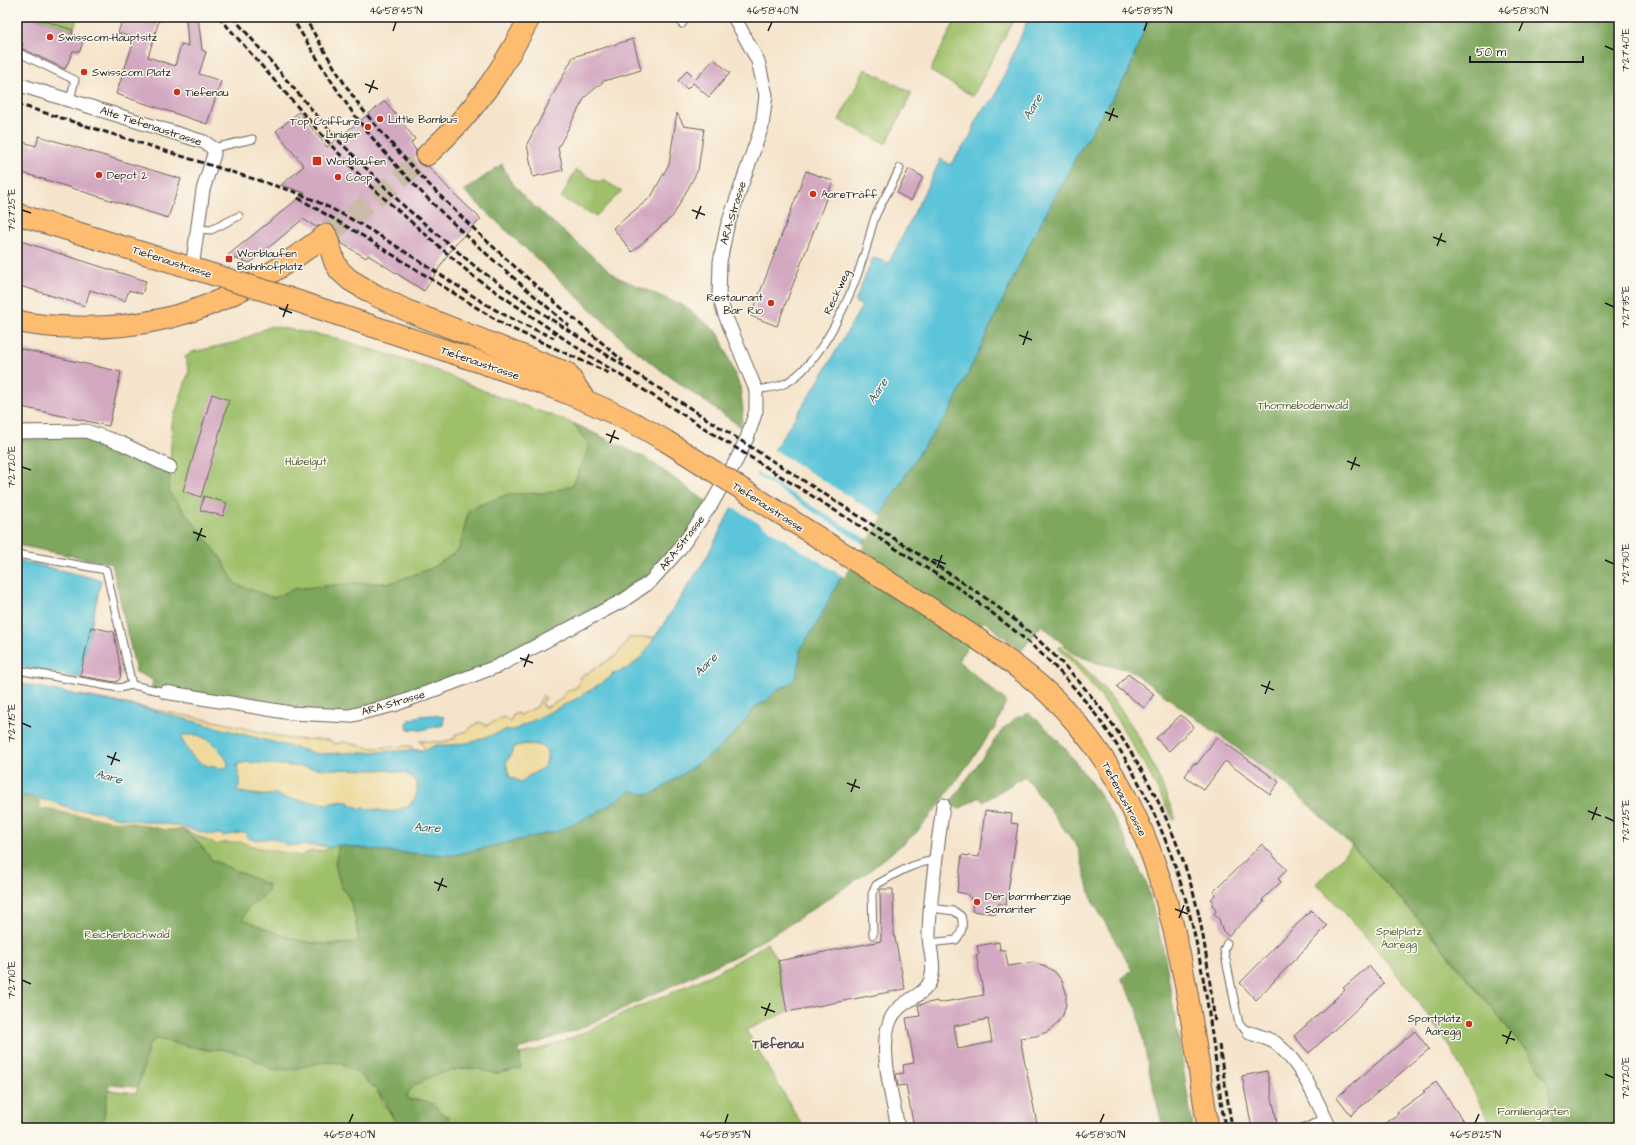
<svg xmlns="http://www.w3.org/2000/svg" width="1636" height="1145" viewBox="0 0 1636 1145" font-family="'Architects Daughter',sans-serif">
	<rect width="100%" height="100%" fill="#fbf7ec"/>
	<filter id="ink" filterUnits="userSpaceOnUse"><feTurbulence type="fractalNoise" baseFrequency=".025" numOctaves="2"/><feDisplacementMap in="SourceGraphic" scale="8" xChannelSelector="R" yChannelSelector="G"/><feConvolveMatrix kernelMatrix="1 2 1 2 8 2 1 2 1" color-interpolation-filters="sRGB"/></filter>
	<filter id="wash" filterUnits="userSpaceOnUse"><feTurbulence type="fractalNoise" baseFrequency=".012" numOctaves="4" result="noise"/><feDisplacementMap in="SourceGraphic" scale="16" xChannelSelector="R" yChannelSelector="G"/><feGaussianBlur stdDeviation="0.9" result="paint"/><feColorMatrix in="noise" values="0 0 0 0 0 0 0 0 0 0 0 0 0 0 0 0 0 1.4 0 .05"/><feComposite in="paint" operator="in"/></filter>
	<g filter="url(#wash)">
		<rect width="100%" height="100%" fill="#f5e4cb"/>
		<g fill="#9ec069" stroke="#5d6e42">
			<path d="M33,17H78L73,30Z"/>
			<path d="M957,17H1015L973,96L930,71Z"/>
			<path d="M865,69L912,93L886,144L839,120Z"/>
			<path d="M576,170L600,183L603,180L622,191L596,216L561,198Z"/>
			<path d="M271,326L336,338L433,369L494,395L573,423L590,446L573,485L548,493L509,494L469,509L459,550L432,568L391,583H356L294,589L274,598L235,584L221,558L169,492L172,423L189,371L185,357L192,352L237,342Z"/>
			<path d="M1061,646C1087,669 1111,694 1130,723C1150,752 1162,787 1176,819L1173,820C1144,761 1107,694 1058,648Z"/>
			<path d="M183,829L199,838L221,843L241,842L256,847L300,856L311,851H322L339,845L335,864L341,886L349,898L355,917L359,941C315,950 282,937 242,919L248,908L267,892L268,885L212,860L199,843Z"/>
			<path d="M1352,846L1424,926L1541,1069L1548,1085L1554,1128H1492C1478,1099 1461,1064 1443,1037C1406,982 1363,931 1317,884Z"/>
			<path d="M767,943L778,961L787,1012L746,1030L804,1128H447L449,1121L424,1100H410L407,1096C411,1079 455,1067 472,1068C479,1068 486,1072 493,1073C501,1074 512,1070 520,1068V1054C560,1046 597,1026 633,1009C679,989 726,971 767,943Z"/>
			<path d="M156,1039L208,1050L221,1049L246,1055L272,1069L324,1062L342,1063L356,1072L375,1088L399,1128H102L108,1090L136,1093L146,1062L148,1045Z"/>
		</g>
		<g fill="#7ea65d" stroke="#4d613c">
			<path d="M1149,17H1619V1128H1555L1546,1078L1532,1058L1425,926L1356,850L1290,787L1130,670L1098,663L1074,654L1042,625L1021,651L984,621L958,661L1006,701L996,726L936,809L916,833L868,872L796,920L738,955L579,1029L519,1049L521,1068C512,1070 501,1074 493,1073C486,1072 479,1068 472,1068C455,1067 411,1079 407,1096L410,1100C418,1100 426,1100 433,1104C439,1109 437,1112 448,1116L449,1121L447,1128H402L397,1126L385,1101L375,1088L356,1072L342,1063L324,1062L290,1070L271,1069L246,1055L221,1049L208,1050L156,1039L148,1045L138,1087L109,1085L102,1128H17V803L24,795C40,799 35,801 46,808C51,812 72,815 80,816L83,814L167,830L183,829L199,843L212,860L268,885V892L248,908L243,919C279,935 319,953 359,941L355,917L349,898L341,886L335,864L339,845L389,852L453,855L558,831L630,791L645,794L655,793L692,768L745,721L756,706L765,702L777,690L789,684L799,666L800,650L817,623L840,579L923,447L949,413L1032,239L1080,150L1127,75Z"/>
			<path d="M502,164L509,179L528,201L617,277L686,307L719,334L740,387L743,410L741,427L655,366L630,346L464,191Z"/>
			<path d="M573,423L646,458L711,505L657,573L517,656L349,716L151,690L153,680L136,672L112,564L17,545L19,514H17V432L86,431L170,467L169,492L221,558L235,584L274,598L294,589L356,583H391L432,568L459,550L469,509L509,494L548,493L573,485L590,446Z"/>
			<path d="M1029,713L1043,725L1064,747L1098,792L1124,836L1147,885L1165,957L1193,1128H1163L1150,1075L1137,1008L1121,978L1132,970L1092,900L1078,848L1025,776L983,802L980,797L959,809L950,803L1002,730L1016,718Z"/>
		</g>
		<g fill="#eeda9e" stroke="#857b5d">
			<path d="M656,637L658,645L579,709L405,773L416,780L418,794L408,807L392,812L356,807L345,801L327,804L255,794H246L235,791L239,787L238,773L227,768H213L184,759L80,695L224,723L289,739L329,740L335,744L344,742L371,748L411,746L414,750H425L420,741L443,742L456,738L454,735L466,731L479,722L487,725L504,717L510,722L513,715L517,713L520,715L537,707L543,695L546,698L542,704L543,707H547L560,700L567,691L577,687L581,677L617,655L629,638Z"/>
			<path d="M526,744L540,745L547,751C550,774 529,770 522,783L509,776L506,763L515,746Z"/>
			<path d="M17,792L339,845L322,851H311L300,856L256,847L241,842L221,843L217,845L183,829L167,830L129,822L109,821L83,815L80,816C71,814 62,813 53,809C49,808 44,809 40,808V801L24,795L17,803Z"/>
		</g>
		<g fill="#5dc5d9" stroke="#3c707a" fill-rule="evenodd">
			<path d="M1029,17H1149L1127,75L1080,150L1032,239L949,413L923,447L840,579L817,623L800,650L799,666L795,678L789,684L777,690L765,702L756,706L736,732L716,751L655,793L645,794L630,791L600,811L558,831L453,855L389,852L339,845L330,848L324,846L287,845L273,838L254,840L247,837L245,832L222,836V834C207,836 193,829 179,826C158,822 136,821 115,817C103,814 88,807 76,811L57,803L24,795L23,797L17,796V683L143,708L318,754L426,750L436,745H452L472,742L506,730H514L576,699L609,678L615,672L626,669L639,660L646,651L708,555L731,509L776,447L818,382L862,306L855,302L873,258L889,263L941,159L950,165L970,137L980,112L994,99ZM185,735C189,736 193,734 197,735C209,738 227,753 228,766L227,768C201,768 191,760 181,737ZM526,744L540,745L547,751C551,773 530,770 522,783L509,776L506,763L515,746ZM247,762L327,769L386,770L405,773L413,777L418,784L416,797L408,807L392,812L356,807L345,801L327,804L284,798L276,794L258,796L236,791C246,779 235,775 238,764Z"/>
			<path d="M17,560L101,580L80,678L17,666Z"/>
			<path d="M433,715L444,717L443,725L421,730L408,729L407,724L409,720L420,716Z"/>
		</g>
		<g fill="#f5e4cb">
			<path d="M773,449L882,517L868,540L756,472Z"/>
			<path d="M754,474L865,545L844,577L731,506Z"/>
		</g>
		<g id="blocks">
			<g fill="#d3a8c1" fill-rule="evenodd">
				<path d="M17,17H33L73,30L72,34L84,38L80,51H73L65,69L21,48L23,44L17,42Z"/>
				<path d="M123,17H160L148,57L175,66L181,44L188,46L186,17H198L202,50L206,52L199,74L221,81L207,124L116,94L135,38L118,33Z"/>
				<path d="M633,39L641,70L604,81L585,97L558,148L563,170L533,177L527,144L573,57Z"/>
				<path d="M714,59L730,73L709,97L693,83L687,89L678,81L687,70L696,79Z"/>
				<path d="M385,101L415,139L411,143L416,150L415,157L418,163L423,166L429,167L450,190L481,219L455,244L424,291L368,255L366,258L341,243L337,231L330,224L324,223L316,227L303,219L250,263L227,256L305,193L281,185L304,166L276,131L299,112L327,147Z"/>
				<path d="M677,113L684,126L704,129L698,170L673,216L632,252L613,228L651,197L669,164Z"/>
				<path d="M39,136L181,179L168,218L17,171V140L36,146Z"/>
				<path d="M909,169L923,177L911,201L897,193Z"/>
				<path d="M806,171L833,181L777,326L751,316Z"/>
				<path d="M17,240L146,281L142,294L129,290L125,301L90,290L85,306L17,285Z"/>
				<path d="M17,348L121,372L109,426L17,406Z"/>
				<path d="M212,394L229,400L201,497L183,491Z"/>
				<path d="M204,496L227,503L223,516L200,510Z"/>
				<path d="M91,627L114,632L121,672L120,679L116,682L80,676Z"/>
				<path d="M1128,674L1154,694L1144,708L1117,687Z"/>
				<path d="M1181,715L1194,727L1169,751L1156,738Z"/>
				<path d="M1217,737L1279,782L1270,794L1225,761L1204,790L1185,776L1194,763L1197,764Z"/>
				<path d="M985,811L1012,814L1011,823L1018,824L1006,905L999,903L996,914L972,911L973,902L967,894L957,892L962,855L979,857Z"/>
				<path d="M1262,844L1287,870L1278,879L1281,882L1262,900L1264,902L1228,936L1222,930L1219,919L1214,914L1216,911L1212,904L1214,901L1211,899L1215,895L1214,891Z"/>
				<path d="M880,889H893L894,933L905,989L787,1012L778,961L881,941Z"/>
				<path d="M1311,910L1327,926L1256,1000L1240,983Z"/>
				<path d="M999,942L1000,950H1005L1008,966L1034,962L1045,966L1055,972L1062,981L1066,992V1004L1063,1015L1056,1025L1047,1032L1036,1036L1020,1038L1037,1124H1035V1128H914L906,1085L898,1086L896,1074L904,1073L903,1065L914,1063L906,1018L920,1016L918,1005L937,1001L938,1003L984,995L976,955L979,954L977,946ZM988,1019L992,1042L958,1049L954,1026Z"/>
				<path d="M1369,966L1384,984L1309,1053L1294,1036L1345,990L1343,988Z"/>
				<path d="M1415,1031L1429,1049L1351,1115L1337,1097Z"/>
				<path d="M1267,1071L1278,1128H1252L1242,1076Z"/>
				<path d="M1436,1082L1464,1122L1455,1128H1378L1398,1114L1397,1112L1425,1092L1423,1091Z"/>
			</g>
		</g>
	</g>
	<g filter="url(#ink)">
		<use href="#blocks" fill-opacity="0" stroke="#686259" stroke-width="1"/>
		<g fill="none" stroke-linecap="round" stroke-linejoin="round">
			<path stroke="#cabca8" stroke-width="21" stroke-dasharray="21 10" stroke-linecap="butt" d="M326,235L386,190L427,155"/>
			<g stroke="#686259" stroke-width="9">
				<g id="service">
					<path d="M682,24L686,17"/>
					<path d="M17,52L75,80L70,100"/>
					<path d="M213,148L253,139"/>
					<path d="M197,229L211,230L239,216"/>
					<path d="M756,390C766,388 776,388 786,383C821,364 852,295 863,258C868,245 870,231 875,217C882,201 892,185 900,168"/>
					<path d="M17,554L106,570L132,685L165,692"/>
					<path d="M17,670L119,688L132,685"/>
					<path d="M873,935L872,894L876,885C895,874 914,862 937,860"/>
					<path d="M929,943L956,940C962,933 964,925 961,916L954,911L931,908"/>
					<path d="M1227,943L1224,950L1239,1024L1250,1033"/>
					<path d="M1305,1128L1324,1118"/>
				</g>
			</g>
			<g stroke="#686259" stroke-width="15">
				<g id="minor">
					<path d="M17,84L204,142L213,148L214,154L203,190L192,268"/>
					<path d="M17,432L86,431L121,443L170,467"/>
					<path d="M165,692L291,713L349,716L394,705L498,666L624,600L650,582L678,551L711,505L737,459L747,438L756,411V390L725,315L719,296L720,262L727,227L762,126L766,95L758,61L734,17"/>
					<path d="M1250,1033C1259,1036 1272,1039 1278,1045C1303,1066 1316,1100 1330,1128"/>
					<path d="M898,1128C893,1098 872,1031 899,1008C911,997 929,993 932,975C935,961 928,946 929,932C930,890 938,847 943,805"/>
				</g>
			</g>
			<g stroke="#686259" stroke-width="23">
				<g id="primary">
					<path d="M427,155C475,111 500,74 530,17"/>
					<path d="M17,214L224,278"/>
					<path d="M276,294C339,315 402,336 465,357C534,380 603,403 666,441"/>
					<path d="M17,321C37,326 57,327 77,327C179,330 247,294 326,235L335,263L340,271L350,280L377,296L408,311L567,373L585,400"/>
					<path d="M936,612C975,637 1014,662 1048,693C1170,808 1184,972 1208,1128"/>
				</g>
			</g>
			<use href="#service" stroke="#fff" stroke-width="7"/>
			<use href="#minor" stroke="#fff" stroke-width="13"/>
			<use href="#primary" stroke="#febc70" stroke-width="21"/>
			<g stroke="#1c1c1c" stroke-width="3" stroke-dasharray="6 3" stroke-linecap="butt">
				<path d="M219,17L330,144L369,185L473,276L582,351L958,588C990,611 1021,634 1049,661C1117,728 1163,816 1188,908C1207,980 1214,1055 1225,1128"/>
				<path d="M233,17L336,138L405,207L477,268L549,318L962,582C995,604 1026,627 1054,655C1122,722 1174,815 1197,907C1206,945 1210,985 1215,1023"/>
				<path d="M291,17C314,52 334,88 359,121C419,199 496,262 569,326"/>
				<path d="M304,17C325,50 343,86 368,116C442,207 534,284 623,361"/>
				<path d="M17,104L295,192C362,219 420,263 481,301C504,316 529,327 554,338"/>
				<path d="M298,198L358,233L506,326L609,373"/>
				<path d="M1219,1045L1232,1128"/>
			</g>
			<g stroke="#686259" stroke-width="23" stroke-linecap="butt">
				<g id="primary-bridge">
					<path d="M224,278L276,294"/>
					<path d="M666,441L936,612"/>
				</g>
			</g>
			<use href="#primary-bridge" stroke="#febc70" stroke-width="21"/>
		</g>
	</g>
	<path fill="none" stroke="#1c1c1c" stroke-width="1.5" d="M393,31L396,22M768,31L772,22M1144,31L1147,22M1519,31L1523,22M1605,46L1614,50M365,84L378,89M369,93L374,80M1105,112L1118,117M1109,121L1114,108M22,210L31,213M692,210L705,215M696,219L701,206M1433,237L1446,242M1437,246L1442,233M1605,303L1614,307M279,308L292,313M283,317L288,304M1019,335L1032,340M1023,345L1028,331M606,434L619,439M610,443L615,430M1347,461L1360,466M22,467L31,470M1351,470L1356,457M193,532L206,537M197,541L202,528M933,559L946,564M1605,560L1614,564M937,568L942,555M520,658L533,663M524,667L529,654M1261,685L1274,690M1265,694L1270,681M22,723L31,727M107,756L120,761M111,765L116,752M847,783L860,788M851,792L856,779M1588,811L1601,816M1605,817L1614,821M1592,820L1597,807M434,882L447,887M438,891L443,878M1175,909L1188,914M1179,918L1184,905M22,980L31,984M761,1007L775,1012M765,1016L770,1003M1502,1035L1515,1040M1506,1044L1511,1031M1605,1074L1614,1078M349,1123L353,1114M725,1123L728,1114M1100,1123L1104,1114M1475,1123L1479,1114"/>
	<g fill="#c8321e" stroke="#fbf7ec" stroke-width="1.5">
		<circle cx="50" cy="37" r="4"/>
		<circle cx="84" cy="72" r="4"/>
		<circle cx="177" cy="92" r="4"/>
		<circle cx="380" cy="119" r="4"/>
		<circle cx="368" cy="127" r="4"/>
		<rect x="312" y="156" width="10" height="10" rx="2"/>
		<circle cx="99" cy="175" r="4"/>
		<circle cx="338" cy="177" r="4"/>
		<circle cx="813" cy="194" r="4"/>
		<rect x="225" y="255" width="8" height="8" rx="2"/>
		<circle cx="771" cy="303" r="4"/>
		<circle cx="977" cy="902" r="4"/>
		<circle cx="1469" cy="1024" r="4"/>
	</g>
	<g text-anchor="middle" dominant-baseline="central" stroke-width="3" stroke-linejoin="round" paint-order="stroke">
		<g font-size="11" fill="#1c1c1c" stroke="#fbf7ec" text-anchor="start">
			<text x="58" y="37">Swisscom-Hauptsitz</text>
			<text x="92" y="72">Swisscom Platz</text>
			<text x="185" y="92">Tiefenau</text>
			<text x="388" y="119">Little Bambus</text>
			<text x="360" y="121" text-anchor="end">Top Coiffure<tspan x="360" dy="13">Liniger</tspan></text>
			<text x="326" y="161">Worblaufen</text>
			<text x="107" y="175">Depot 2</text>
			<text x="346" y="177">Coop</text>
			<text x="821" y="194">AareTräff</text>
			<text x="237" y="253">Worblaufen<tspan x="237" dy="13">Bahnhofplatz</tspan></text>
			<text x="763" y="297" text-anchor="end">Restaurant<tspan x="763" dy="13">Bar Rio</tspan></text>
			<text x="985" y="896">Der barmherzige<tspan x="985" dy="13">Samariter</tspan></text>
			<text x="1461" y="1018" text-anchor="end">Sportplatz<tspan x="1461" dy="13">Aaregg</tspan></text>
		</g>
		<g font-size="11" fill="#1c1c1c" stroke="#fbf7ec">
			<text transform="translate(151 126) rotate(18)">Alte Tiefenaustrasse</text>
			<text transform="translate(733 213) rotate(-73)">ARA-Strasse</text>
			<text transform="translate(172 262) rotate(18)">Tiefenaustrasse</text>
			<text transform="translate(837 292) rotate(-65)">Reckweg</text>
			<text transform="translate(480 363) rotate(19)">Tiefenaustrasse</text>
			<text transform="translate(768 507) rotate(33)">Tiefenaustrasse</text>
			<text transform="translate(682 543) rotate(-52)">ARA-Strasse</text>
			<text transform="translate(393 703) rotate(-16)">ARA-Strasse</text>
			<text transform="translate(1124 799) rotate(62)">Tiefenaustrasse</text>
		</g>
		<g font-size="11" fill="#505e3b" stroke="#fbf7ec">
			<text x="1303" y="405">Thormebodenwald</text>
			<text x="306" y="461">Hubelgut</text>
			<text x="1399" y="931">Spielplatz<tspan x="1399" dy="13">Aaregg</tspan></text>
			<text x="127" y="934">Reichenbachwald</text>
			<text x="1533" y="1111">Familiengärten</text>
		</g>
		<g font-size="12" font-style="italic" fill="#33575e" stroke="#fbf7ec">
			<text transform="translate(1033 107) rotate(-60)">Aare</text>
			<text transform="translate(878 391) rotate(-58)">Aare</text>
			<text transform="translate(706 665) rotate(-45)">Aare</text>
			<text transform="translate(109 777) rotate(15)">Aare</text>
			<text transform="translate(427 828) rotate(3)">Aare</text>
		</g>
		<g font-size="13" font-weight="bold" fill="#5c4d56" stroke="#fbf7ec">
			<text x="778" y="1044">Tiefenau</text>
		</g>
	</g>
	<rect width="1636" height="1145" fill="none" stroke="#fbf7ec" stroke-width="44"/>
	<path d="M1470 56v6h113v-6" fill="none" stroke="#1c1c1c" stroke-width="2"/>
	<text x="1476" y="56" font-size="12" fill="#1c1c1c" stroke="#fbf7ec" stroke-width="3" paint-order="stroke">50 m</text>
	<rect x="22" y="22" width="1592" height="1101" fill="none" stroke="#1c1c1c" stroke-width="1.5"/>
	<g font-size="10" text-anchor="middle" fill="#1c1c1c">
		<text x="396" y="14">46°58'45"N</text>
		<text x="772" y="14">46°58'40"N</text>
		<text x="1147" y="14">46°58'35"N</text>
		<text x="1523" y="14">46°58'30"N</text>
		<text transform="translate(1625 50) rotate(-90)" y="4">7°27'40"E</text>
		<text transform="translate(11 210) rotate(-90)" y="4">7°27'25"E</text>
		<text transform="translate(1625 307) rotate(-90)" y="4">7°27'35"E</text>
		<text transform="translate(11 467) rotate(-90)" y="4">7°27'20"E</text>
		<text transform="translate(1625 564) rotate(-90)" y="4">7°27'30"E</text>
		<text transform="translate(11 723) rotate(-90)" y="4">7°27'15"E</text>
		<text transform="translate(1625 821) rotate(-90)" y="4">7°27'25"E</text>
		<text transform="translate(11 980) rotate(-90)" y="4">7°27'10"E</text>
		<text transform="translate(1625 1078) rotate(-90)" y="4">7°27'20"E</text>
		<text x="349" y="1138">46°58'40"N</text>
		<text x="725" y="1138">46°58'35"N</text>
		<text x="1100" y="1138">46°58'30"N</text>
		<text x="1475" y="1138">46°58'25"N</text>
	</g>
</svg>
